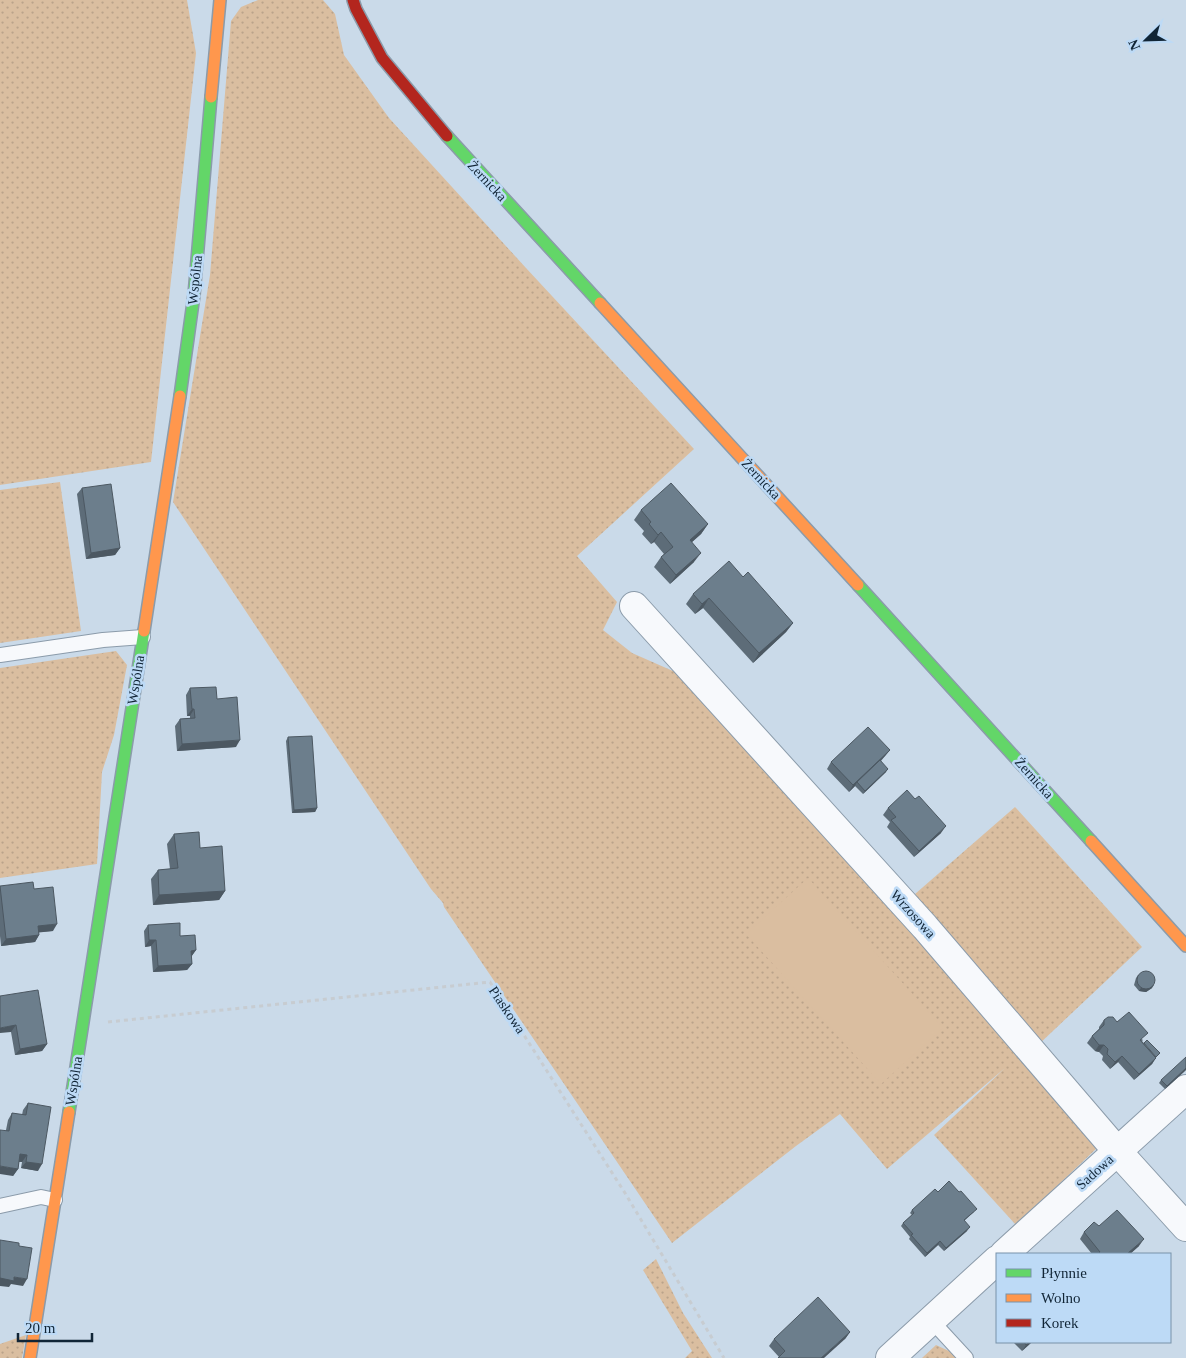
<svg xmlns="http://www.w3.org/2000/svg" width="1186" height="1358" viewBox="0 0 1186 1358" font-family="Georgia,serif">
	<defs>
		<pattern id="green-dots" width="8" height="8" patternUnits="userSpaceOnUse" patternTransform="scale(1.25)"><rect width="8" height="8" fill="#dabea0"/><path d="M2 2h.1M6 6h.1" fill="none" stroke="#baa38a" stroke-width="1.8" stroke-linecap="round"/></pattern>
	</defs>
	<rect width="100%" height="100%" fill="#cadae9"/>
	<g fill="url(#green-dots)">
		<path d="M0,0H187L196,53L151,462L0,485Z"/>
		<path d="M258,0H323L335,14L344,55L389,118L526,268L694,449L577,556L617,602L603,630L632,653L682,675L895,911L1098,1147L1016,1225L934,1135L1005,1068L887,1169L840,1114L796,1146L672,1243L444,907L443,903L431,889L173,502L210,275L231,21L241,7Z"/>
		<path d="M60,482L81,631L0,643V490Z"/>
		<path d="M116,651L127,665L114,735L102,772L97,864L0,878V668Z"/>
		<path d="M1015,807L1142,947L1038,1045L954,945L915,894Z"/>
		<path d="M656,1259L683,1313L712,1358H685L692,1351L643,1270Z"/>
		<path d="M26,1335L22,1358H0V1344Z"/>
		<path d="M936,1345L949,1351L957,1358H922Z"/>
	</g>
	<path fill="#dabea0" d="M808,878L943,1028L881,1084L746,934Z"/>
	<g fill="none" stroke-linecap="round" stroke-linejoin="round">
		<g stroke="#8b9baa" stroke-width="16">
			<g id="lane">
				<path d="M0,655L103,640L143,637"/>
				<path d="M0,1206L41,1197L55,1200"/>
				<path d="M931,1320L966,1358"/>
			</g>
		</g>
		<g stroke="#8b9baa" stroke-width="30">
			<g id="street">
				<path d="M634,606L925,927L1118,1152L1186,1227"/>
				<path d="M1004,1254L1186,1089"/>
				<path d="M890,1358L997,1260"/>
			</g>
		</g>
		<g stroke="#8b9baa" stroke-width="14">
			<g id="fast">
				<path d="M447,136L600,303"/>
				<path d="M180,396L194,295L211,97"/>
				<path d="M858,585L1091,841"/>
				<path d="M69,1112L144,631"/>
			</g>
		</g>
		<g stroke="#8b9baa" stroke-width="14">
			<g id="slow">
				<path d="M211,97L220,0"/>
				<path d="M600,303L858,585"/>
				<path d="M144,631L180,396"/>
				<path d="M1091,841L1186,946"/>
				<path d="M30,1358L69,1112"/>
			</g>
		</g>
		<g stroke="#8b9baa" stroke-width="14">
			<path id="jam" d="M353,0L356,9L382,58L447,136"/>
		</g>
		<path stroke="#c7ccd1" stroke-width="3" stroke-dasharray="4 4" stroke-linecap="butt" d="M108,1022L490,982L625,1193L724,1358"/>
		<use href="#lane" stroke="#f7f9fc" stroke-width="14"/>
		<use href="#street" stroke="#f7f9fc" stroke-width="28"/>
		<use href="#fast" stroke="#63d668" stroke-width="11"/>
		<use href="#slow" stroke="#ff974d" stroke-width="11"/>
		<use href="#jam" stroke="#b3261e" stroke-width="11"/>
	</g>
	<g fill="#5d6c78">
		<path d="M82,488L120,548L115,555L86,559L77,494Z"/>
		<path d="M641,510L708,524L701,534L692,542L694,562L670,584L654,567L661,557L664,554L654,542L651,544L642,534L644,531L634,520Z"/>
		<path d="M743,577L793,623L786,632L753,663L703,608L695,614L686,604L693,594Z"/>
		<path d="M190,688L217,699L236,747L177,751L175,726L180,719L190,718V716H187L186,695Z"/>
		<path d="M288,737L317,808L315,812L292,813L286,741Z"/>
		<path d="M890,750L885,756L881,761L886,772L863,794L855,786L849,792L827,769L831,762Z"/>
		<path d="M888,808L941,833L914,857L887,827L890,822L883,815Z"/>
		<path d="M174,834L200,848L225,891L219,900L153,905L151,879L158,870L170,869L167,844Z"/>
		<path d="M0,886L34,889L53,931L39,932V935L35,942L1,946L0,936Z"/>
		<path d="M148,925L180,936L196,950L191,957L192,964L187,970L153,972L151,946L145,947L144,931Z"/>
		<path d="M1138,975L1152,988L1146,992L1139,991L1134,985L1136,978Z"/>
		<path d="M0,996L47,1044L42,1051L15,1055L11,1032Z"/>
		<path d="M1104,1020L1117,1022L1143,1040L1142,1041L1156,1057L1152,1064L1134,1080L1118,1062L1110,1069L1102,1060L1103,1056L1099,1052L1095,1051L1087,1043L1092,1036L1099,1029V1027Z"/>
		<path d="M1186,1070L1165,1089L1159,1083L1161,1080Z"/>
		<path d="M28,1103L38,1171L21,1168L22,1162H19L18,1169L13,1176L6,1130L8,1120L12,1113L22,1115L23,1110Z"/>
		<path d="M938,1192L974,1212L964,1221L967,1231L944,1251L938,1245L925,1257L909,1239L910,1237L901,1226L903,1223L912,1215L910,1213L912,1210Z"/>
		<path d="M1099,1226L1139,1246L1130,1254H1092L1080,1239L1084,1232Z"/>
		<path d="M850,1332L845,1339L779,1357L769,1346L774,1339Z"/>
		<path d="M1013,1342H1032L1022,1351Z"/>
	</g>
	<g fill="#4c5862">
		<path d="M708,524L701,534L683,550L690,540Z"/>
		<path d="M661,532L654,542L651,544L658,535Z"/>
		<path d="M120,548L115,555L86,559L91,553Z"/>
		<path d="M701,553L694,562L670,584L676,575Z"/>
		<path d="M709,598L703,608L695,614L702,604Z"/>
		<path d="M793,623L786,632L753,663L759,653Z"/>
		<path d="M192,709H194L190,716H187Z"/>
		<path d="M240,740L236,747L177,751L182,744Z"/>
		<path d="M890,750L885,756L858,783L857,782L855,786L849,792L853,785Z"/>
		<path d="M888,769L886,772L863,794L865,791Z"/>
		<path d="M317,808L315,812L292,813L294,810Z"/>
		<path d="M946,826L941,833L914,857L919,851Z"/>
		<path d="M225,891L219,900L153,905L159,895Z"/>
		<path d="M57,924L53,931L34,933L38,926Z"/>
		<path d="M39,935L35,942L1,946L6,939Z"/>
		<path d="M149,940H156L151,946L145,947Z"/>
		<path d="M196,950L191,957V951Z"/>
		<path d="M192,964L187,970L153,972L158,966Z"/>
		<path d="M1154,985L1152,988L1146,992L1139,991L1141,988Z"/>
		<path d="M16,1025L11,1032L0,1033V1028Z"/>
		<path d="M47,1044L42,1051L15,1055L20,1049Z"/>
		<path d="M1099,1045H1104L1099,1052L1095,1051Z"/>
		<path d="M1122,1056L1118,1062L1110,1069L1115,1062Z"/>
		<path d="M1156,1058L1152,1064L1134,1080L1139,1074Z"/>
		<path d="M1186,1068V1070L1165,1089L1167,1086Z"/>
		<path d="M20,1154L27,1155L22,1162L16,1161Z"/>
		<path d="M26,1162L42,1164L38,1171L21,1168Z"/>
		<path d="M0,1166L18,1169L13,1176L0,1174Z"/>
		<path d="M970,1227L967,1231L944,1251L946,1248Z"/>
		<path d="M1144,1239L1139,1246L1130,1254H1127Z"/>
		<path d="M940,1241L938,1245L925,1257L927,1253Z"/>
		<path d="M14,1277L27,1279L23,1286L11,1284L9,1287L0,1286V1278Z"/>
		<path d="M850,1332L845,1339L824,1358H821Z"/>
		<path d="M1030,1342H1032L1022,1351L1026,1345Z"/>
	</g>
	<g fill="#6c7e8c" stroke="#4c5862">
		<path d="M671,483L708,524L690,540L701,553L676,575L661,557L673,547L661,532L658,535L649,524L651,522L641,510Z"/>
		<path d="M111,484L120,548L91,553L82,488Z"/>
		<path d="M729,561L743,577L748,572L793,623L759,653L709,598L702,604L693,594Z"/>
		<path d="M216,687L217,699L237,697L240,740L182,744L180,719L195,718L194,709H192L190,688Z"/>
		<path d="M868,727L890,750L853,785L831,762Z"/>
		<path d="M312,736L317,808L294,810L288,737Z"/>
		<path d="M880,760L888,769L865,791L857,782Z"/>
		<path d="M907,790L915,799L919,796L946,826L919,851L891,820L896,817L888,808Z"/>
		<path d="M199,832L200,848L222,846L225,891L159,895L158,870L178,868L174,834Z"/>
		<path d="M33,882L34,889L53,887L57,924L38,926L39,935L6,939L0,886Z"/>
		<path d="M180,923V936L195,935L196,950L191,951L192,964L158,966L156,940H149L148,925Z"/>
		<circle cx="1146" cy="980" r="9"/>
		<path d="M38,990L47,1044L20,1049L16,1025L0,1028V996Z"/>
		<path d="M1129,1012L1148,1033L1140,1040L1156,1058L1139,1074L1122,1056L1115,1062L1107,1054L1108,1049L1104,1045H1099L1092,1036L1104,1025V1020L1108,1017H1113L1117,1022Z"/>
		<path d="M1147,1040L1160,1053L1156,1057L1144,1043Z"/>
		<path d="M1186,1057V1068L1167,1086L1161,1080Z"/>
		<path d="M28,1103L51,1107L42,1164L26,1162L27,1155L20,1154L18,1169L0,1166V1130L9,1131L12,1113L26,1115Z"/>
		<path d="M949,1181L959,1192L961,1191L977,1209L964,1220L970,1227L946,1248L940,1241L927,1253L911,1235L913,1234L903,1223L914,1213L912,1210L935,1189L938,1192Z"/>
		<path d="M1117,1210L1144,1239L1127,1254H1098L1100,1252L1084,1232L1094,1222L1099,1226Z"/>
		<path d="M0,1240L19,1243V1246L32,1248L27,1279L14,1277V1281L0,1278Z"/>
		<path d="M818,1297L850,1332L821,1358H778L785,1351L774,1339Z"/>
		<path d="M1024,1342H1030L1026,1345Z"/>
	</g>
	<g text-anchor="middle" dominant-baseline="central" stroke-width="5" stroke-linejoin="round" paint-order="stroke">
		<g font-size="14" fill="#112536" stroke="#bddaf6">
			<text transform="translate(487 181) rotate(47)">Żernicka</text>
			<text transform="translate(195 280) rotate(-84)">Wspólna</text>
			<text transform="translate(761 479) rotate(47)">Żernicka</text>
			<text transform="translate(136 680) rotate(-81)">Wspólna</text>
			<text transform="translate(1034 778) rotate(48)">Żernicka</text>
			<text transform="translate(913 914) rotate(48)">Wrzosowa</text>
			<text transform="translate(507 1010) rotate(56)">Piaskowa</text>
			<text transform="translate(74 1081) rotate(-81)">Wspólna</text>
			<text transform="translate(1095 1172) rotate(-42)">Sadowa</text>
		</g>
	</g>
	<rect x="996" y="1253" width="175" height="90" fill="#bddaf6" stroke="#7892a9"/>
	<rect x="1006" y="1269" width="25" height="8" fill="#63d668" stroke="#7892a9"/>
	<text x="1041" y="1278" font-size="15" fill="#112536">Płynnie</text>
	<rect x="1006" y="1294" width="25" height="8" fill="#ff974d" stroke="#7892a9"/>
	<text x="1041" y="1303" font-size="15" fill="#112536">Wolno</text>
	<rect x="1006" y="1319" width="25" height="8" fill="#b3261e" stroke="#7892a9"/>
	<text x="1041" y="1328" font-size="15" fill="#112536">Korek</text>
	<g transform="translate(1146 40) rotate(247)" stroke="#bddaf6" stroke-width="4" paint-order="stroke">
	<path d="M0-4L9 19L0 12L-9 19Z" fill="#112536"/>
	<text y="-8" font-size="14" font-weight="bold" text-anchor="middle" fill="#112536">N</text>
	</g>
	<path d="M18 1333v8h74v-8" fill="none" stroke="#112536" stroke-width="2.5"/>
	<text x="25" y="1333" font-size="15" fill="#112536" stroke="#bddaf6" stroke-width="4" paint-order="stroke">20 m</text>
</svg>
